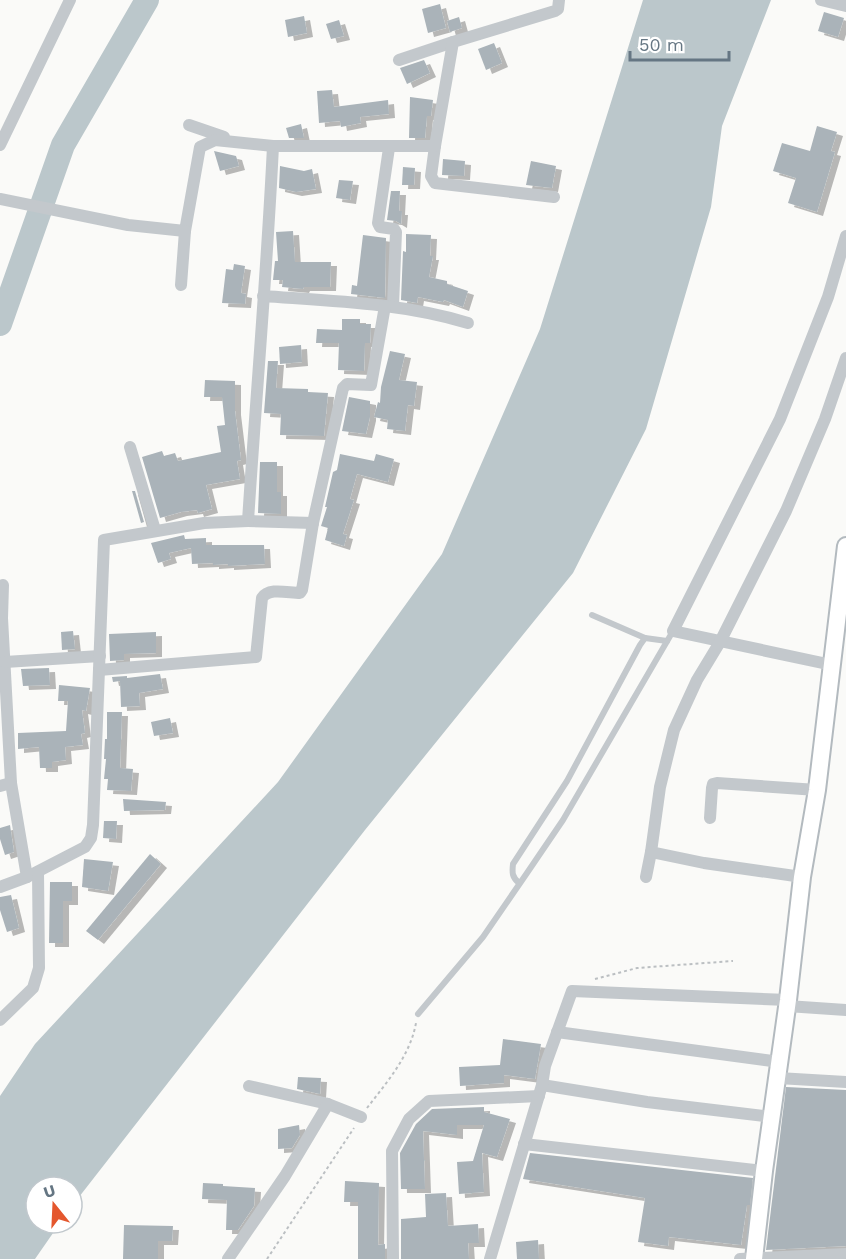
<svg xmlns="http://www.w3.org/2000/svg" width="846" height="1259" viewBox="0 0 846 1259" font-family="'Work Sans',sans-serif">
	<defs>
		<filter id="shadow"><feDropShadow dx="6" dy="4" stdDeviation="0" flood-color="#0004"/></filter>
	</defs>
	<rect width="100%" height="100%" fill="#fafaf8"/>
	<path fill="#bbc7cb" d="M643,0H771L722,126L711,207L646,429L573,573L365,830L72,1206V1187H36V1223H60L35,1259H0V1096L35,1044L278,782L442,554L540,329Z"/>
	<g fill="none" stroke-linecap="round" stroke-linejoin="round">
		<path stroke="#bbc7cb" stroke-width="24" d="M0,324L63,145L147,0"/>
	</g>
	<g fill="#aab3b9" filter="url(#shadow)">
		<path d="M440,4L446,28L428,33L422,9Z"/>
		<path d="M824,12L844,18L838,37L818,31Z"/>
		<path d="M304,16L307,33L288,37L285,20Z"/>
		<path d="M459,17L462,28L450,32L447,21Z"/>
		<path d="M339,20L344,36L331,39L326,24Z"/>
		<path d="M494,43L502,63L486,70L478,49Z"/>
		<path d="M424,60L430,73L407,84L400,68Z"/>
		<path d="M332,90L334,107L388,100L389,114L360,117L361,123L341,127L340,121L319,123L317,91Z"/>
		<path d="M410,97L433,100L431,116H427L425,138H409Z"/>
		<path d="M301,124L304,138H289L286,128Z"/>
		<path d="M817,126L837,132L831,151L835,152L817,212L788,203L796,178L773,171L782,143L810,151Z"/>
		<path d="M214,151L236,156L239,166L220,171Z"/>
		<path d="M443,159L465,161L464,176L442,175Z"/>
		<path d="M531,161L556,166L552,188L526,185Z"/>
		<path d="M280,166L304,171L312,169L316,189L296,192L279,188Z"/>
		<path d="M403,167L415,168L414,185H402Z"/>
		<path d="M339,180L353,181L350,200L336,198Z"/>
		<path d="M391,191H400L399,211H402L401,224L396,221L387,220Z"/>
		<path d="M293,231L295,262H331L330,287H304L303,289L282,287L283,280H273L275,261H278L276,232Z"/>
		<path d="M406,234L431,235L430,256H433L429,277L447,281V284L468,291L463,307L444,300L443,302L418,297L417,303L401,300L403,251L406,252Z"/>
		<path d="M363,235L386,238L385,298L351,294L352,285L357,286Z"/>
		<path d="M234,264L245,266L241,293L246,294L245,304L222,303L226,269L233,270Z"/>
		<path d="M342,319H360V324H371L370,343H365L364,371L338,370L339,343H316L317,329L342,330Z"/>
		<path d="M301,345L302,362L280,364L279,347Z"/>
		<path d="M390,351L405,354L399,380L417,382L414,406L408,405L405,431L387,429L388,420L374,417L378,402L380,403L381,387Z"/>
		<path d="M268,361H278L276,388L308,389V392L328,393L324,436L280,435L281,414L264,413Z"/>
		<path d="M205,380L235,381V411L241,460L237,461L240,479L206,485L212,509L198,513L197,510L181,512L160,518L142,457L162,451L164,456L175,453L178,461L221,452L217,426L225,425L222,397H204Z"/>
		<path d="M349,397L370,401V417L366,434L342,431Z"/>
		<path d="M340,454L374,461L376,454L394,459L388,482L357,474L350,499L354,500L343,534L347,535L344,546L325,540L328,528L321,526L327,507H325L333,472L337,470Z"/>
		<path d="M260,462H277V492H281V514L258,513Z"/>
		<path d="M132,491H135L144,522L141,523Z"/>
		<path d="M184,535L185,539L206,538V545H264L265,564L228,566V564L213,565V563L192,564L191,548L169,553L171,559L158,563L151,543Z"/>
		<path d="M73,631L75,649L62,650L61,632Z"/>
		<path d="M156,632V653L124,654V660L110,661L109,634Z"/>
		<path d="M49,668L50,685L23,686L21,669Z"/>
		<path d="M160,674L163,689L139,693L140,706L121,707L120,681L113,682L112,677L127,676V678Z"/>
		<path d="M59,685L90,688L86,711L82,710L85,733L81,734L83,745L65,747L66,760L52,762V768H40L39,747L18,749V733L66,731L68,701H58Z"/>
		<path d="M107,712H122L120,768L133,769L131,791L107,790L108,779H104L106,759H104L105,739H107Z"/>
		<path d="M170,718L173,733L154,736L151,722Z"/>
		<path d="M123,799L166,802L165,810L124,811Z"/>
		<path d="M104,821H117L116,839L103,838Z"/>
		<path d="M10,825L14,852L5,855L0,839V828Z"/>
		<path d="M150,854L161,864L98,940L86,931Z"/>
		<path d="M84,859L113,862L108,891L82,887Z"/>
		<path d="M50,882H72V901H63V943H49Z"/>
		<path d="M11,895L19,928L7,932L0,910V897Z"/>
		<path d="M503,1039L541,1044L535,1079L504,1075V1083L460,1086L459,1067L500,1065Z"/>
		<path d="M298,1077L321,1078L320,1094L297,1089Z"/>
		<path d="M786,1087L846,1090V1246L766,1250Z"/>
		<path d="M484,1107V1112L510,1119L497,1157L482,1153L484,1192L459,1194L457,1162L473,1161L484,1125H457V1135L423,1131L425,1189H401L400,1153L416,1124L432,1109Z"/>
		<path d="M299,1125L300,1135L292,1148L278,1149V1129Z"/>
		<path d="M530,1153L753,1178L750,1205H747L741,1245L669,1237L668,1246L638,1242L645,1198L523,1179Z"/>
		<path d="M345,1181L379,1183L378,1245L385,1244V1259H358V1202H344Z"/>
		<path d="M203,1183L223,1184V1186L255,1188L254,1206L238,1230H226L227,1200L202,1199Z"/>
		<path d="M446,1193L448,1226L478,1224L479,1243H468L469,1259H401V1219L426,1217L425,1194Z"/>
		<path d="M124,1225L173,1226L172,1241H158V1259H123Z"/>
		<path d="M538,1240L539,1259H517L516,1242Z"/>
	</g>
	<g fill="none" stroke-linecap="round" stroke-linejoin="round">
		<g stroke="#b3babf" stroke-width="20">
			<path id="secondary" d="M754,1259L764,1171L788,1000L802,877L817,790L846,546"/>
		</g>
		<g stroke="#bbbfc2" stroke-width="2" stroke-dasharray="3 3" stroke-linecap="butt">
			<path d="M595,979L637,968L733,961"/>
			<path d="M367,1108C387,1082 410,1056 416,1023"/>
			<path d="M267,1259L354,1128"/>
		</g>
		<g stroke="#c3c8cc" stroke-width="6">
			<path d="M592,615L645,638"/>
			<path d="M519,883C512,877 512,873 513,864L567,781L640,645L645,638L667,641"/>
			<path d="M418,1014L483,937L527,873L563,820L673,631"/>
		</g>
		<g stroke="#c3c8cc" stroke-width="12">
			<path d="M821,0L846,6"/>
			<path d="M399,60L453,42"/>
			<path d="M189,125L224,137"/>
			<path d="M0,145L70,0"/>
			<path d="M435,146L431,176L435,183L554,197"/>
			<path d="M389,148L378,223L380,227L394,229L396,232L393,306"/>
			<path d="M0,199L128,225L185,231L200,147L215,140L273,146"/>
			<path d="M181,285L185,231"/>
			<path d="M263,296C332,301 402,303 468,323"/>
			<path d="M130,447L155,530"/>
			<path d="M248,521L313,523"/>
			<path d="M3,585L2,618L11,783"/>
			<path d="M5,662L100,656"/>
			<path d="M832,665L673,631L780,419L828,297L846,236"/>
			<path d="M99,670L256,657L262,598C269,587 288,593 300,593L302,590L313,523L343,388L347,384L371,385L385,306"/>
			<path d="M0,786L11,783L27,877"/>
			<path d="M710,818L712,788L713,784L717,783L817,790"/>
			<path d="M651,852L660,787L674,730L697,680L720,642L786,511L825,419L846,358"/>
			<path d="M646,877L651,852L704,863L802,877"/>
			<path d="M0,887L27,877L85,847L91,838L93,825L104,540L204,523L248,521C256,396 267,271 273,146H435L453,42L555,11L558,9L559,0"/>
			<path d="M787,1006L846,1010"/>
			<path d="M0,1020L33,988L39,968L38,872"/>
			<path d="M557,1032L780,1062"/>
			<path d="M778,1078L846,1082"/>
			<path d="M542,1085L647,1102L772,1117"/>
			<path d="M249,1086L328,1104"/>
			<path d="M524,1144L764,1171"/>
			<path d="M228,1259L285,1176L328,1104L361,1117"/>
			<path d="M393,1259L392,1151L409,1119L429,1101L539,1096"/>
			<path d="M490,1259L542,1085L545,1066L572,991L788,1000"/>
			<path d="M740,1259L846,1254"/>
		</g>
		<use href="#secondary" stroke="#fff" stroke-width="16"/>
	</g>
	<g transform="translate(54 1205) rotate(342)"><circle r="28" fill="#ffffff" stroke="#c1c8cd" stroke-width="1.5"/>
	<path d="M0-4.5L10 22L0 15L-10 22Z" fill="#e4572e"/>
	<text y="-9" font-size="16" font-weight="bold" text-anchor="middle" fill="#657683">U</text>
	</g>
	<path d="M630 51v9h99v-9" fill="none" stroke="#657683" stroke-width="3"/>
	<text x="639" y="51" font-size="18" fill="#657683" stroke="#ffffff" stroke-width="4.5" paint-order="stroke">50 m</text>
</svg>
